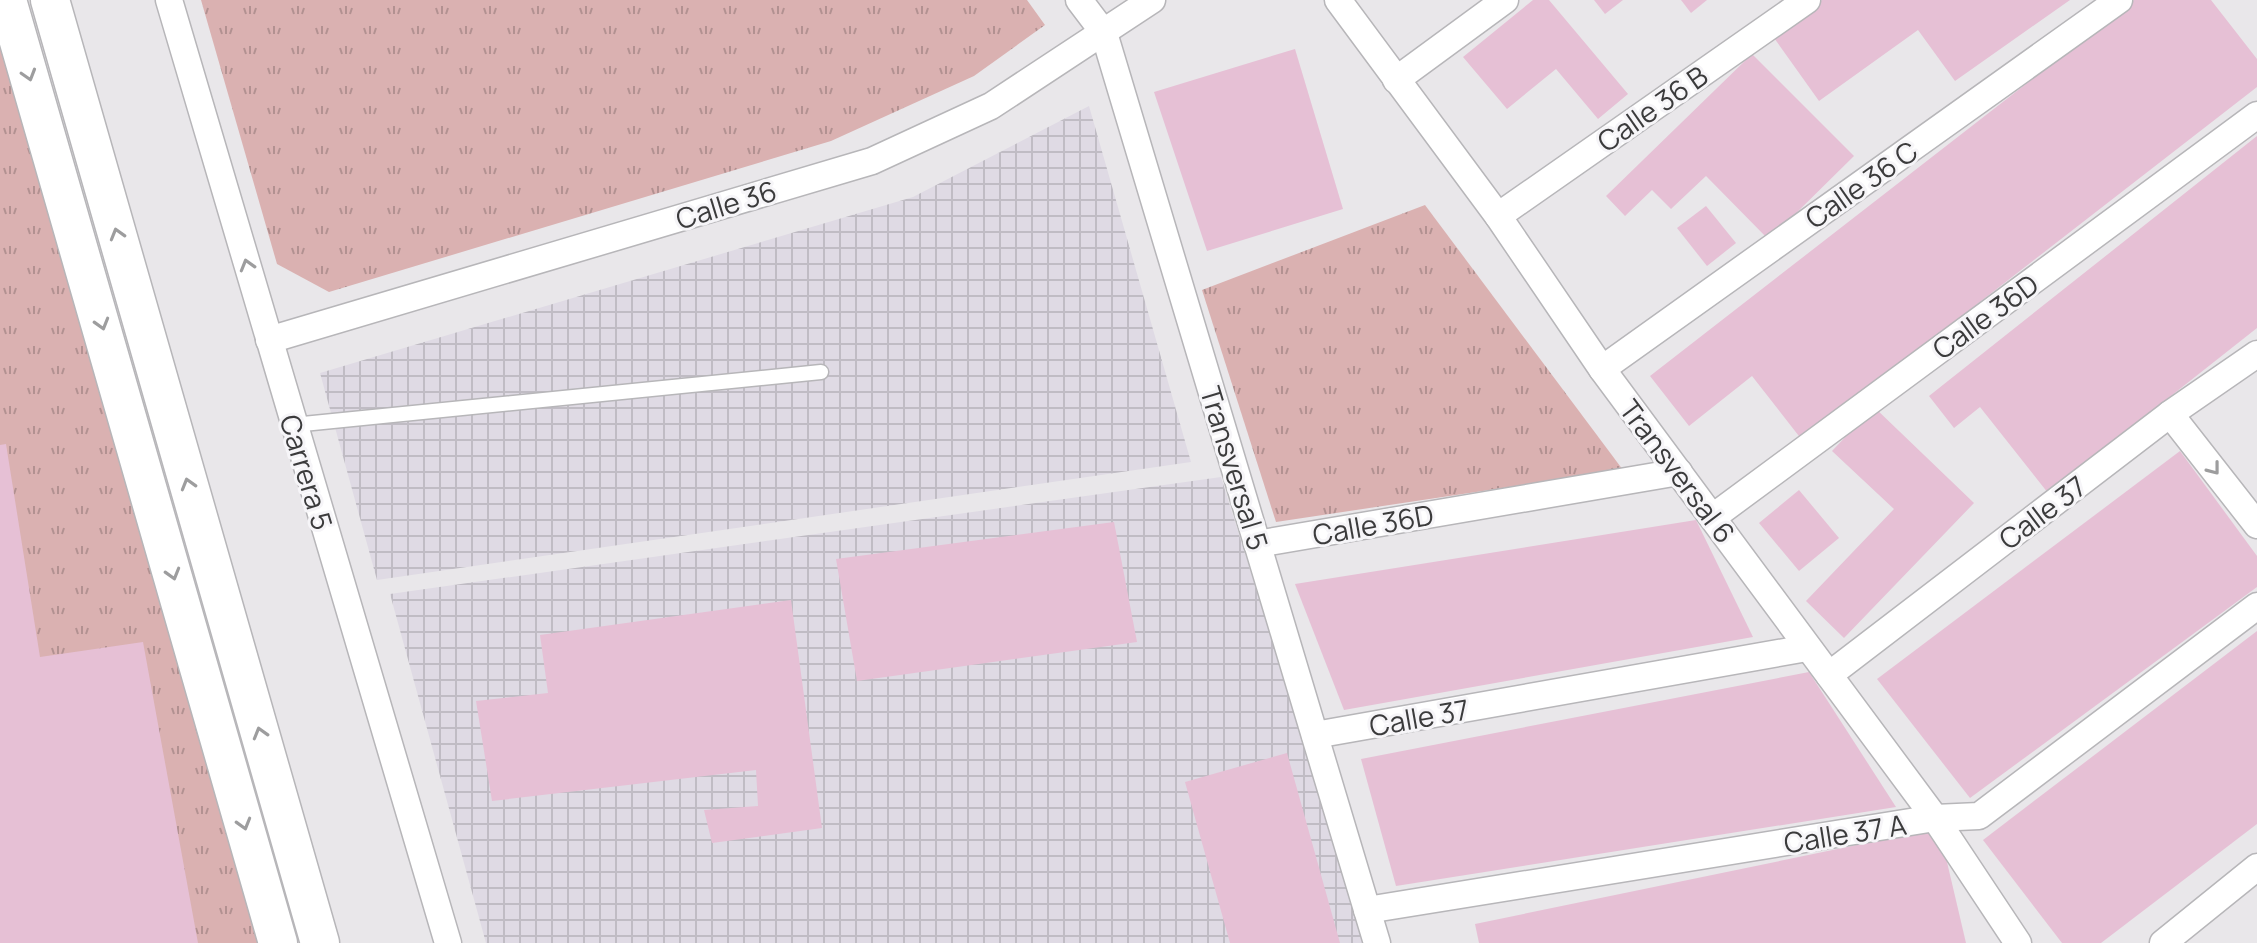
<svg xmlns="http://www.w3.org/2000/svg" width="2257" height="943" viewBox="0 0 2257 943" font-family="Manrope,sans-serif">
	<defs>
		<pattern id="industrial-grid" width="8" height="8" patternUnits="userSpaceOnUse" patternTransform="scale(2)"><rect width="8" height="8" fill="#dfdae4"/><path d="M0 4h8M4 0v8" fill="none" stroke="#c0bcc4"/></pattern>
		<pattern id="grass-tufts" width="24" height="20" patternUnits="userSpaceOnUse" patternTransform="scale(2)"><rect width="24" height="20" fill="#dab1b1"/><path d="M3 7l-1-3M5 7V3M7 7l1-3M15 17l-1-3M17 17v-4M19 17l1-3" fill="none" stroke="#b29191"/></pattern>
	</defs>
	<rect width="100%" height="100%" fill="#e9e7ea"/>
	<g fill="url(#industrial-grid)">
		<path d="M1089,106L1191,462L377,580L320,373L913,197Z"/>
		<path d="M1221,477L1367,943H486L390,594Z"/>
	</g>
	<g fill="url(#grass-tufts)">
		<path d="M201,0H1027L1045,25L974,76L831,141L329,292L277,264Z"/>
		<path d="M0,28L265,943H0Z"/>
		<path d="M1425,205L1623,470L1276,522L1202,290Z"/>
	</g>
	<g fill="#e6c0d5">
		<path d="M1533,0H1549L1628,94L1598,119L1556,69L1507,109L1463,57Z"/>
		<path d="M1594,0H1623L1605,14Z"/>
		<path d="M1681,0H1707L1691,13Z"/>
		<path d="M1822,0H2070L1955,81L1918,30L1819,101L1772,35Z"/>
		<path d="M2134,0H2211L2257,59V87L1802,440L1752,376L1689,426L1650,376Z"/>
		<path d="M1295,49L1343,209L1207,251L1154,92Z"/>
		<path d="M1752,54L1854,156L1769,240L1706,176L1671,209L1652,190L1625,216L1606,196Z"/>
		<path d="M2257,136V328L2048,493L1980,407L1954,428L1929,396Z"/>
		<path d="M1706,206L1736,243L1707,266L1677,228Z"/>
		<path d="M1874,407L1974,503L1844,638L1806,601L1894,509L1832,451Z"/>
		<path d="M6,444L40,657L143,642L198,943H0V445Z"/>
		<path d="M2180,451L2257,556V587L1970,798L1877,679Z"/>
		<path d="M1799,490L1839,538L1799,571L1759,523Z"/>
		<path d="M1696,520L1753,637L1344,710L1295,584Z"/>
		<path d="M1114,522L1137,642L857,681L836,559Z"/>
		<path d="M791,600L822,828L712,843L704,810L758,806L756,770L492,801L476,701L548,693L540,635Z"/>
		<path d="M2257,631V824L2101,943H2062L1983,840Z"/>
		<path d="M1809,672L1896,807L1396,886L1361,759Z"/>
		<path d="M1287,753L1340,943H1230L1185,782Z"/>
		<path d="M1939,828L1966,943H1479L1475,924Z"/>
	</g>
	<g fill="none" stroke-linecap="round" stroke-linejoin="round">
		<g stroke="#b7b6b9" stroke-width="17">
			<path id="service" d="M293,425L821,372"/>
		</g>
		<g stroke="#b7b6b9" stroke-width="29">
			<g id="minor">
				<path d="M169,0L448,943"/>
				<path d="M1079,0L1104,33L1377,943"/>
				<path d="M1338,0L1498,216L1602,369L1935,818L2018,943"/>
				<path d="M1396,80L1505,0"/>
				<path d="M1498,216L1807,0"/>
				<path d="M269,340L872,161L991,106L1152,0"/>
				<path d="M1602,369L2119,0"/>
				<path d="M2170,414L2257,525"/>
				<path d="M1713,517L2257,115"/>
				<path d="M1257,544L1679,472"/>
				<path d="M1829,675L2170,414L2257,354"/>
				<path d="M1315,735L1807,648"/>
				<path d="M1367,910L1935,818L1979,816L2257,606"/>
				<path d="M2163,943L2257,867"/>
			</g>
		</g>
		<g stroke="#b7b6b9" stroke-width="41">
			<g id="secondary">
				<path d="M7,0L278,943"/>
				<path d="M50,0L320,943"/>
			</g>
		</g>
		<use href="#service" stroke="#fff" stroke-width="14"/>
		<use href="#minor" stroke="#fff" stroke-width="26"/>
		<use href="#secondary" stroke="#fff" stroke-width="38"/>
	</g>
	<defs><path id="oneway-chevron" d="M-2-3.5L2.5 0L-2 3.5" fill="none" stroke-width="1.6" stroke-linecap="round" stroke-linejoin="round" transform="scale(2)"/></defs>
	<g stroke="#9d9d9e">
		<use href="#oneway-chevron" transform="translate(29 75) rotate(73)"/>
		<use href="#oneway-chevron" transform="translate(117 234) rotate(-106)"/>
		<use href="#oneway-chevron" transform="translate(247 265) rotate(-106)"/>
		<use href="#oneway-chevron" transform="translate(102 324) rotate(74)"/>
		<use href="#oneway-chevron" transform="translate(2214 469) rotate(52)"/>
		<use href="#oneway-chevron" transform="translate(188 484) rotate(-106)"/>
		<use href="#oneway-chevron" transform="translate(173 574) rotate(74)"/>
		<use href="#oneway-chevron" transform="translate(260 733) rotate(-106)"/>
		<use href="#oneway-chevron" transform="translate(244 824) rotate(74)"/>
	</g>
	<g text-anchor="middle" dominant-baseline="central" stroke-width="6" stroke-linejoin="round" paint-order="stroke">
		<g font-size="28" fill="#3b3b3c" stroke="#f6f5f8">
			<text transform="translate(1652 108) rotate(-35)">Calle 36 B</text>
			<text transform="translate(1861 184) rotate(-35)">Calle 36 C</text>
			<text transform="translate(726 204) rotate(-17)">Calle 36</text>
			<text transform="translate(1985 316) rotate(-36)">Calle 36D</text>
			<text transform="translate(1235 468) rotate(73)">Transversal 5</text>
			<text transform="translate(1678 471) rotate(53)">Transversal 6</text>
			<text transform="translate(307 472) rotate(73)">Carrera 5</text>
			<text transform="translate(2042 512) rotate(-37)">Calle 37</text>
			<text transform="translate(1373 524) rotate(-10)">Calle 36D</text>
			<text transform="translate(1419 717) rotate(-10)">Calle 37</text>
			<text transform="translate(1845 833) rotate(-9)">Calle 37 A</text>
		</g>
	</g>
</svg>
